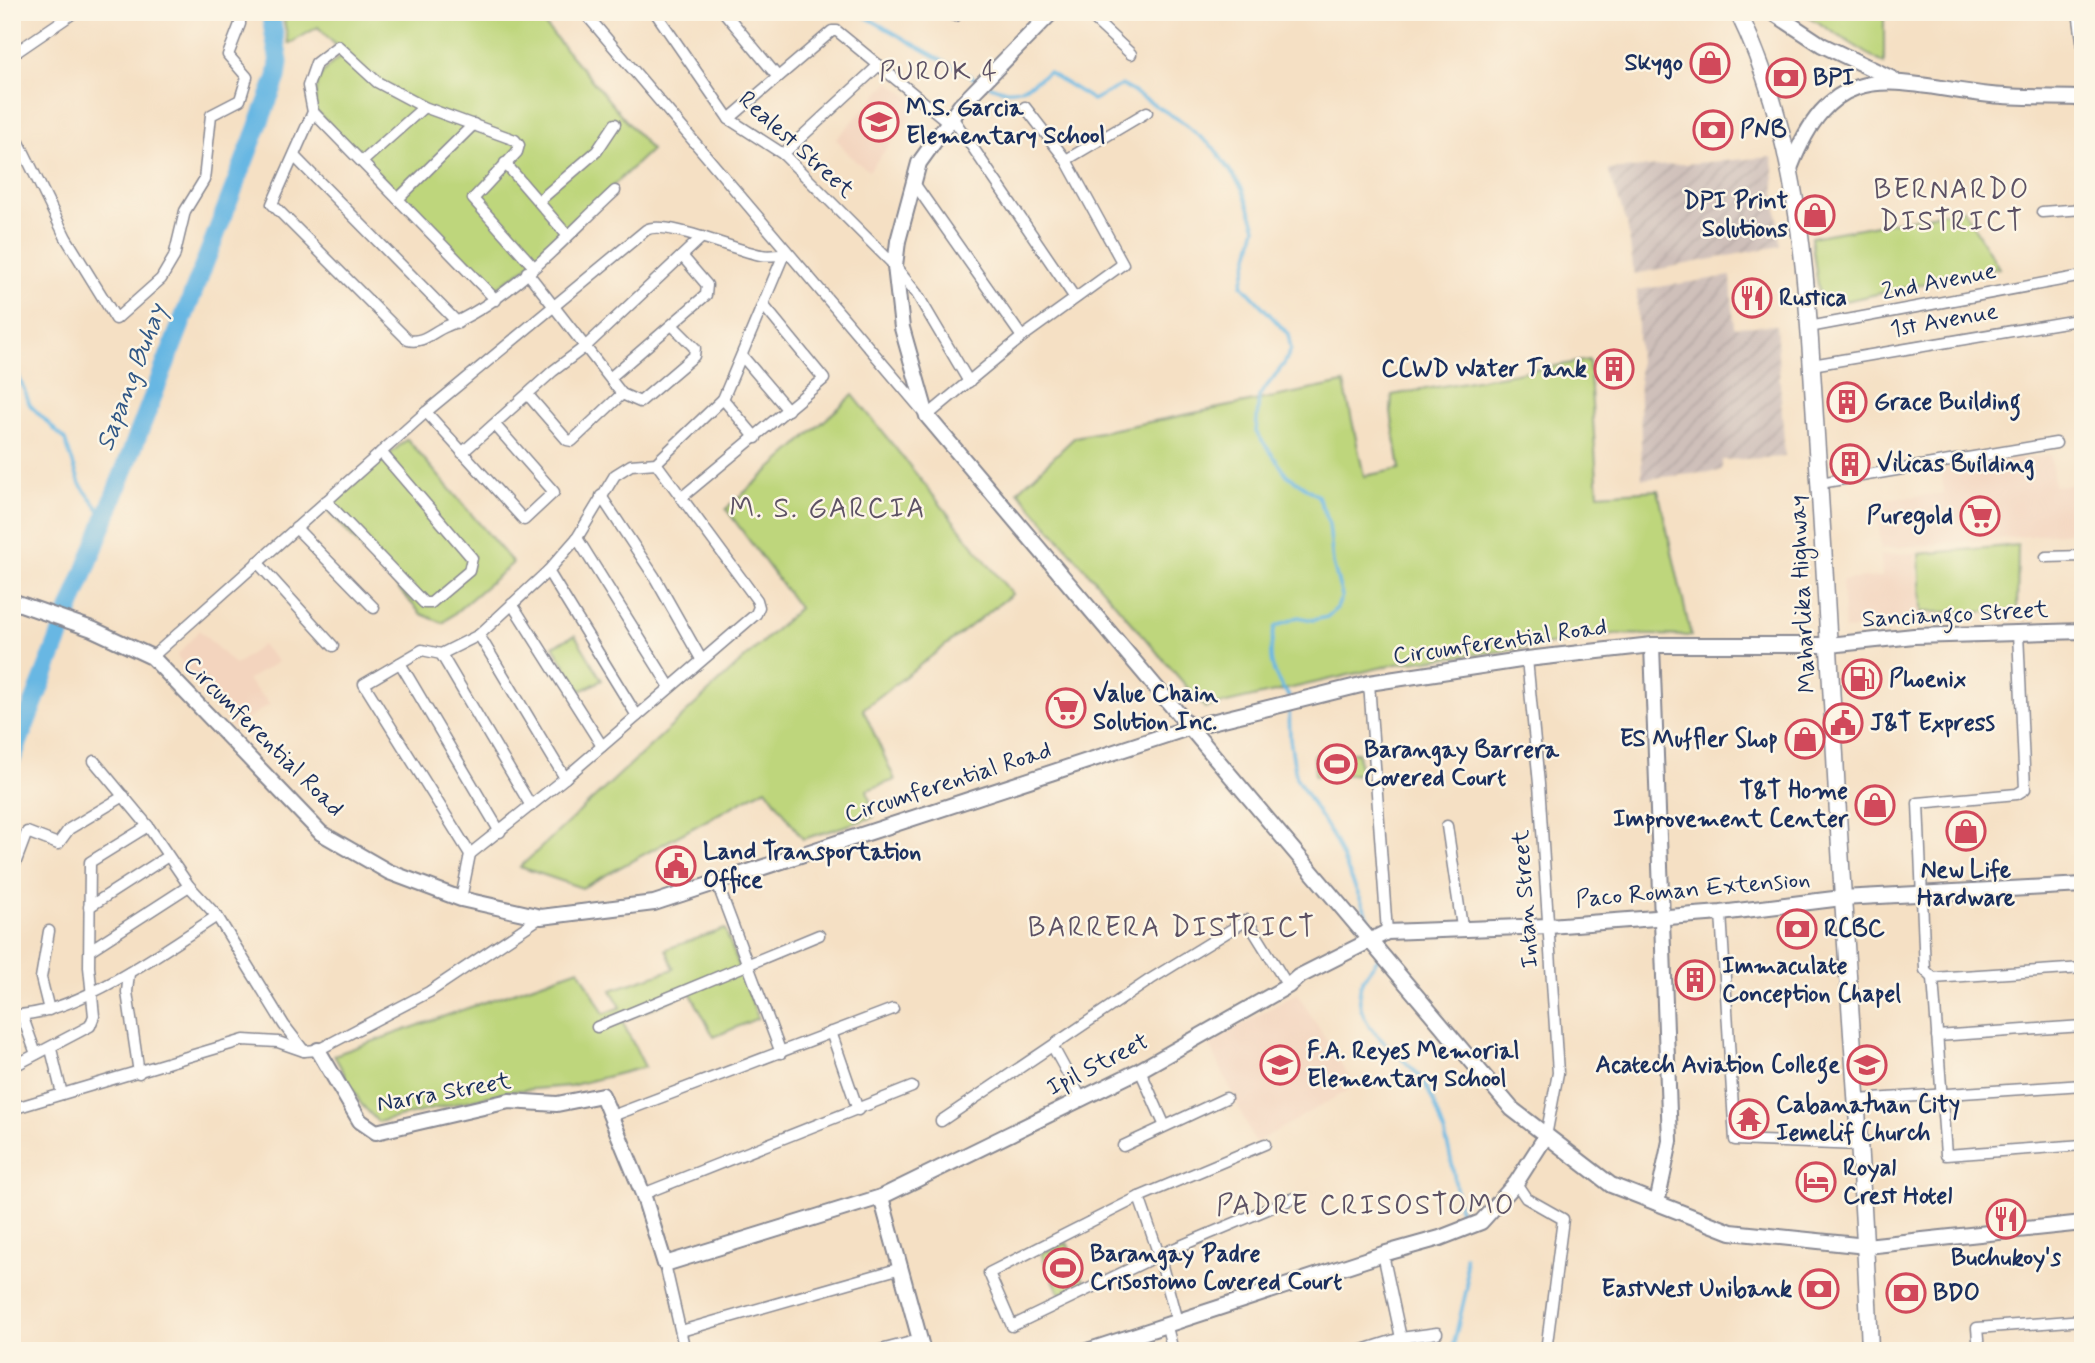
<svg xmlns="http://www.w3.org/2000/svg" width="2095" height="1363" viewBox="0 0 2095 1363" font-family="Mynerve,sans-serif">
	<defs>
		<pattern id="industrial-furrows" width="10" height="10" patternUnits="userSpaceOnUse" patternTransform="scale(1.75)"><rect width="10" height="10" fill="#cfc0ba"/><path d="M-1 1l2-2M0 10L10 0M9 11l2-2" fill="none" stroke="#b1a5a2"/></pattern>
	</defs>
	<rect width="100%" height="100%" fill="#fcf5e5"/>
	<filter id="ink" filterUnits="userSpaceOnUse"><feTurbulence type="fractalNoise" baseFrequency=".0143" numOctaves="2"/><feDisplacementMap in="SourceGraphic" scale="14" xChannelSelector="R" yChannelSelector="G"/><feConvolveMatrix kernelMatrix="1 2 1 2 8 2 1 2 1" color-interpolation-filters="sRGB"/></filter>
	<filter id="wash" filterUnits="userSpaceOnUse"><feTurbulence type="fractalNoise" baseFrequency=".00686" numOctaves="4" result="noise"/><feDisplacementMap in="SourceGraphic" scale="28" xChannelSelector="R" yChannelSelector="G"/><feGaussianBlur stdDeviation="1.57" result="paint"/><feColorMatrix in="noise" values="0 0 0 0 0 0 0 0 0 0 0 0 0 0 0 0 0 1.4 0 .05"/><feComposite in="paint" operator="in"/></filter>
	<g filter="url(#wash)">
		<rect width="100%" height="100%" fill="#f5e0c4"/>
		<g fill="#f3d4be">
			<path d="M889,82L920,105L869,171L854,160L836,139Z"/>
			<path d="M2051,455L2054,486L2083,483V531L1881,549L1876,501L1944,493L1941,467Z"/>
			<path d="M1915,553L1920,623L1845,630L1842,580L1882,577L1881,555Z"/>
			<path d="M199,630L235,665L262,645L278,662L247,680L270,704L233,728L177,656Z"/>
			<path d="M1297,993L1355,1086L1255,1143L1209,1043Z"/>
		</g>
		<g fill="url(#industrial-furrows)">
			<path d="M1772,157L1780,246L1634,274L1627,223L1608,170Z"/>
			<path d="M1731,276L1734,327L1776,325L1785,457L1722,460V471L1642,479L1637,290Z"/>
		</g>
		<g fill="#bed67b" stroke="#6c826c" stroke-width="2">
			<path d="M282,12H534L651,150L526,268L493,290L315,110C315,79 318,73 344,54L318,27L289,44Z"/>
			<path d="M1801,12H1884V64Z"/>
			<path d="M1963,209L1999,268L1821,306L1811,237Z"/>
			<path d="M1589,360L1598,494L1658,490L1691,636L1616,634L1504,651L1401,663L1205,708L1018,491L1075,437L1344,383L1364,476L1400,469L1391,412L1392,395Z"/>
			<path d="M853,395L1012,594L863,709L895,780L867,790L874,817L803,839L766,788L582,888L520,867L799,608L726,509Z"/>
			<path d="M407,439L513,563L443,623L421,614L327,509Z"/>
			<path d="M2018,545L2017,612H1921L1919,554Z"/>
			<path d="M575,635L602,680L581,691L553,646Z"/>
			<path d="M1358,752L1360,774L1315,776L1314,754Z"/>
			<path d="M725,929L758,1018L714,1037L690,992L622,1021L645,1067L570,1086L510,1091L378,1122L361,1104L334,1055L579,969L604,1014L621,1007L611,990L674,969L666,949Z"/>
			<path d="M1067,1243L1085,1283L1060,1294L1041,1253Z"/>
		</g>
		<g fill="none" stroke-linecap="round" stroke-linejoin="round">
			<g stroke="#68b7e3" stroke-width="3.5">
				<path d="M857,12L979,81"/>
				<path d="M986,84C1011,97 1028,88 1048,72L1093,100L1122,85L1181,121L1214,148L1242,188L1256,227L1242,285L1288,334L1291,349L1284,364L1259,396L1256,432L1287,475L1318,496L1329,524L1333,564L1342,596L1337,608L1327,617L1313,620L1298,617L1275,627C1267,657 1270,673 1289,696"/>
				<path d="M12,359L30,405L65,440L80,484L105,517"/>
				<path d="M1289,708L1290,739L1296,777L1335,841L1373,928"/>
				<path d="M1379,957C1374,965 1364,975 1361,984C1349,1033 1409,1053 1427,1088C1447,1127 1455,1174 1460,1217"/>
				<path d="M1452,1351L1467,1287L1465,1257"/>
			</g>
			<path stroke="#68b7e3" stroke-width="19" d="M12,759L277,77L279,62L270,12"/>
		</g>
	</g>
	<g filter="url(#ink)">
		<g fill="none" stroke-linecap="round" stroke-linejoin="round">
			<g stroke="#888891" stroke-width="13">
				<g id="street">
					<path d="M584,12L927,416L1022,337L1123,264L1066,160L1025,107"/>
					<path d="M655,12L729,119L783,154L895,266L917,294L969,382"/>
					<path d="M724,12L777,76"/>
					<path d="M940,12L956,16L960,12"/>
					<path d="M1086,12L1131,54"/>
					<path d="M2078,12L2083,47"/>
					<path d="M12,55L75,12"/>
					<path d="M313,112L496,300"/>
					<path d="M952,117L1075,298"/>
					<path d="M729,119L832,31H837L948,122"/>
					<path d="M12,128L66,238L116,319L161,279L174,257L185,211L204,180L211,115L240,100L247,77L228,55L240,24V12"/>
					<path d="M783,154L879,65"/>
					<path d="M294,156L458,323"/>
					<path d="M1066,160L1147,112"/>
					<path d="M362,162L424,107"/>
					<path d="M505,163L567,235"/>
					<path d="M914,183L1022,337"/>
					<path d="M398,199L474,124"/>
					<path d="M540,200L597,151L615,124"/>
					<path d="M2042,212L2083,209"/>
					<path d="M533,266L473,199L517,152L519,145L515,140L424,107L377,82L338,46L316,63L308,86L313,112L272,204L408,340C423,344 433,331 447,326C512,299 564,238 615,191"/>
					<path d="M527,272L622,394L640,402L694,356L695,348L672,325"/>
					<path d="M1809,327L2077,277"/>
					<path d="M743,357L788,410"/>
					<path d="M1812,365L2083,319"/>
					<path d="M611,377L706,295L707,285L683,257"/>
					<path d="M528,395L567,440L572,441L622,394"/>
					<path d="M723,399L756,438"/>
					<path d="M426,412L524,520L554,492L495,425"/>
					<path d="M462,453L553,371L586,346L702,237"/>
					<path d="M1820,483L2056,443"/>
					<path d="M601,496L654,576L701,659"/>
					<path d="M681,498L824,379L764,306"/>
					<path d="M326,501L424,603H431L469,571L472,558L381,452"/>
					<path d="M296,528L374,608"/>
					<path d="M577,538L670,687"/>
					<path d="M2046,557L2083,556"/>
					<path d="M257,562L333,646"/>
					<path d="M548,571L637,716"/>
					<path d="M512,604L602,746"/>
					<path d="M2018,633L2025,789L2017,794L1918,803L1925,970L1933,978L1946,1155L2083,1145"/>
					<path d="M479,635L565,778"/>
					<path d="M441,654L531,806"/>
					<path d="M152,657L426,412L646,230C664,219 737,251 761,255C770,257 779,254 788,255"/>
					<path d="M1527,659L1539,784L1558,1073L1546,1136"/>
					<path d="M400,663L500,832"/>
					<path d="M1369,683L1387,932"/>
					<path d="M94,761L148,826L189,886L217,916L284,1025L304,1051"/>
					<path d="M1447,826L1462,927"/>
					<path d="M470,854L565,778L756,614L759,607L757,600L656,463"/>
					<path d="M12,872L27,832L58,844L69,829L124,796"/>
					<path d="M717,883L781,1053"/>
					<path d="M461,899L470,854L364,684L422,650L441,654L479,635L548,571L577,538L615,475L631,465L656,463L723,399L784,254"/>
					<path d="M89,907L168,856"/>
					<path d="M1721,913L1735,1140L1860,1145"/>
					<path d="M90,950L189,886"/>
					<path d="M129,973L127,992L139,1073"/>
					<path d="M1933,978L2083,968"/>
					<path d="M49,1010L41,978L49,931"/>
					<path d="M12,1015C76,1016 164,950 217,916"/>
					<path d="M22,1015L36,1054"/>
					<path d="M597,1027L819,935"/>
					<path d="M831,1032L858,1110"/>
					<path d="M1937,1036L2083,1026"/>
					<path d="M1053,1047L1082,1100"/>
					<path d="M51,1049L62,1094"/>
					<path d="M12,1067L90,1026L94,1016L89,967L90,862L148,826"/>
					<path d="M1140,1070L1164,1124"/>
					<path d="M1857,1100L2083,1085"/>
					<path d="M12,1109L244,1040L278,1042L304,1051L318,1050L429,992L541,917"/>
					<path d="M612,1116L893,1009"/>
					<path d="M941,1121L1151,979L1247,920L1288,986"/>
					<path d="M1265,1144L1139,1197L989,1273L1012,1326L1159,1255L1294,1198"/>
					<path d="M1123,1146L1226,1098"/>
					<path d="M1516,1183L1526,1198L1563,1219L1546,1351"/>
					<path d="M643,1194L912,1087"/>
					<path d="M1139,1197L1159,1255L1177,1321"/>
					<path d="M1383,1254L1401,1338"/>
					<path d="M665,1264L685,1351"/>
					<path d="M1167,1327L1173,1351"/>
					<path d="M681,1331L901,1268"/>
					<path d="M877,1351L919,1340"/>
					<path d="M1360,1351L1401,1338L1437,1333"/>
					<path d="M1979,1351L1977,1328L2083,1320"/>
				</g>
			</g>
			<g stroke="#888891" stroke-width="18">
				<g id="secondary">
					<path d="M1052,12L960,106L919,163L898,241L895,266L902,328L927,416L1512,1109L1611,1185L1731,1232L1866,1246L2083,1223"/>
					<path d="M1772,12L1822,45L1893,79"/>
					<path d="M1791,166C1836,51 1896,85 1991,95C2021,98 2052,97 2083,98"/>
					<path d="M12,601L92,629L152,657L321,833L389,872L461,899L541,917L654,903L1191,727L1369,683L1527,659L1652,645H1829L1914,636L2083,631"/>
					<path d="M1652,645L1670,1141L1657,1203"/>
					<path d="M318,1050L360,1121L376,1132L509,1101L557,1104L602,1095L643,1194L665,1264L881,1197L1140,1070L1288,986L1298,977L1387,932L1549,926L1721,913L1842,898L2083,885"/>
					<path d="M881,1197L923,1351"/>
					<path d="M1087,1351L1383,1254L1440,1238L1481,1222L1516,1183L1546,1136"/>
				</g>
			</g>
			<g stroke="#888891" stroke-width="19">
				<path id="primary" d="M1738,12C1805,149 1807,301 1817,450C1824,551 1829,653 1835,755C1844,953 1863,1152 1870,1351"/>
			</g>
			<use href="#street" stroke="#fff" stroke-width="10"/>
			<use href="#secondary" stroke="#fff" stroke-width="14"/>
			<use href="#primary" stroke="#fff" stroke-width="16"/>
		</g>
	</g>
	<defs>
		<g id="shop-ring" transform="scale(2.0125)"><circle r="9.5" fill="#fcf5e5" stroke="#d1495b" stroke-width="1.5"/><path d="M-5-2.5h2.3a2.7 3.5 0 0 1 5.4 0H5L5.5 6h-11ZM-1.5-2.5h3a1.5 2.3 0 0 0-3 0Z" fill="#d1495b"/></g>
		<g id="bank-ring" transform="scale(2.0125)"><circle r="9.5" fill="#fcf5e5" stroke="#d1495b" stroke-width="1.5"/><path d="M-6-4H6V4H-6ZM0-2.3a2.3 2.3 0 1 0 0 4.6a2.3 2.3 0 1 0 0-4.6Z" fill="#d1495b"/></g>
		<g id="school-ring" transform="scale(2.0125)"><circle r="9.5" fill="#fcf5e5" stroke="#d1495b" stroke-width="1.5"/><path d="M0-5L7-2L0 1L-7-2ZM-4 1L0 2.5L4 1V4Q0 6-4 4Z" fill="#d1495b"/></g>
		<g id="restaurant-ring" transform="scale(2.0125)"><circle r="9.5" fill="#fcf5e5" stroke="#d1495b" stroke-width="1.5"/><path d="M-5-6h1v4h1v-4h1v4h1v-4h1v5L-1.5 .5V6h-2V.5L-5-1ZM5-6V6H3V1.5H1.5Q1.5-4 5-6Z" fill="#d1495b"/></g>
		<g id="building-ring" transform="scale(2.0125)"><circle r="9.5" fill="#fcf5e5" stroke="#d1495b" stroke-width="1.5"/><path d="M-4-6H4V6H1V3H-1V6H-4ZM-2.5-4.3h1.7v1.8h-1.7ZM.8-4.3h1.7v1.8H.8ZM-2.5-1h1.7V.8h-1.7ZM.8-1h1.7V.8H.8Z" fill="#d1495b"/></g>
		<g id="supermarket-ring" transform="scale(2.0125)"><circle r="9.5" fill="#fcf5e5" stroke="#d1495b" stroke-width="1.5"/><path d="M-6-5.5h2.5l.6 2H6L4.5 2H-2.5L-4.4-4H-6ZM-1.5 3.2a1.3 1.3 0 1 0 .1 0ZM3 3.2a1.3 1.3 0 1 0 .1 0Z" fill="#d1495b"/></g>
		<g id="fuel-ring" transform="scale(2.0125)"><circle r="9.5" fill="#fcf5e5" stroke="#d1495b" stroke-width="1.5"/><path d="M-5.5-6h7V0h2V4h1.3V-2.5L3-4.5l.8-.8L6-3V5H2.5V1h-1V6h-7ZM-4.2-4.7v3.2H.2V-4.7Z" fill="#d1495b"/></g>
		<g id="civic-ring" transform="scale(2.0125)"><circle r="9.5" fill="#fcf5e5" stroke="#d1495b" stroke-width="1.5"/><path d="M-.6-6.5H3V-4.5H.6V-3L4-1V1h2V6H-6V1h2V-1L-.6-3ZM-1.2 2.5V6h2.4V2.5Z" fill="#d1495b"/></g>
		<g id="stadium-ring" transform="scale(2.0125)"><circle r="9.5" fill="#fcf5e5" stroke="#d1495b" stroke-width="1.5"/><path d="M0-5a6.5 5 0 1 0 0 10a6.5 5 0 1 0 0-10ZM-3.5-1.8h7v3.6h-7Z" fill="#d1495b"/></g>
		<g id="temple-ring" transform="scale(2.0125)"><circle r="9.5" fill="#fcf5e5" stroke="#d1495b" stroke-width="1.5"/><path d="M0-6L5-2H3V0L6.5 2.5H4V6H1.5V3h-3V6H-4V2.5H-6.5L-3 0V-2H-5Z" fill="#d1495b"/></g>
		<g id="hotel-ring" transform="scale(2.0125)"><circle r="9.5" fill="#fcf5e5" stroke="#d1495b" stroke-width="1.5"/><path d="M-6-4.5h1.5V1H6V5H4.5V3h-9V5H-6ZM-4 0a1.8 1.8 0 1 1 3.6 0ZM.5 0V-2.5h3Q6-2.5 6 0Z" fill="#d1495b"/></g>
	</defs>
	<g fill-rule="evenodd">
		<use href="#shop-ring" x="1710" y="63"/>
		<use href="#bank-ring" x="1786" y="78"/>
		<use href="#school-ring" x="879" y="122"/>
		<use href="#bank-ring" x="1713" y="130"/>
		<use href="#shop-ring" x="1815" y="215"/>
		<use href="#restaurant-ring" x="1752" y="298"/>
		<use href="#building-ring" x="1614" y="369"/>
		<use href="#building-ring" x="1847" y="402"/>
		<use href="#building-ring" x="1850" y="464"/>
		<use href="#supermarket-ring" x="1980" y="516"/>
		<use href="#fuel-ring" x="1862" y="679"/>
		<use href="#supermarket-ring" x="1066" y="708"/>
		<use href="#civic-ring" x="1843" y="723"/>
		<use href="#shop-ring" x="1805" y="739"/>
		<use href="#stadium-ring" x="1337" y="764"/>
		<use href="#shop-ring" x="1875" y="805"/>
		<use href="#shop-ring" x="1966" y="831"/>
		<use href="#civic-ring" x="676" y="866"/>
		<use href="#bank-ring" x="1797" y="929"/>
		<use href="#building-ring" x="1695" y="980"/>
		<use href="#school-ring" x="1280" y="1065"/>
		<use href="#school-ring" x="1867" y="1065"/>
		<use href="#temple-ring" x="1749" y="1119"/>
		<use href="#hotel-ring" x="1816" y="1182"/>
		<use href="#restaurant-ring" x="2006" y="1219"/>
		<use href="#stadium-ring" x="1063" y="1268"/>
		<use href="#bank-ring" x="1819" y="1289"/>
		<use href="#bank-ring" x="1906" y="1293"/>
	</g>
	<g text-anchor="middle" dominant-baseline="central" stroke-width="5" stroke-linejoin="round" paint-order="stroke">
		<g font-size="24" font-weight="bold" fill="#1b2f5e" stroke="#fcf5e5" text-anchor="start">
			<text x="1683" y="63" text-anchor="end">Skygo</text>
			<text x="1813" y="78">BPI</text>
			<text x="906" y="108">M.S. Garcia<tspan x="906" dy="28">Elementary School</tspan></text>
			<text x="1740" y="130">PNB</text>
			<text x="1788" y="201" text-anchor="end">DPI Print<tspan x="1788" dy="28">Solutions</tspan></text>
			<text x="1779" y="298">Rustica</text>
			<text x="1587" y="369" text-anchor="end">CCWD Water Tank</text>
			<text x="1874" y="402">Grace Building</text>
			<text x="1877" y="464">Vilicas Building</text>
			<text x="1953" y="516" text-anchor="end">Puregold</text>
			<text x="1889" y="679">Phoenix</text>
			<text x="1093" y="694">Value Chain<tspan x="1093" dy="28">Solution Inc.</tspan></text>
			<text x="1870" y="723">J&amp;T Express</text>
			<text x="1778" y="739" text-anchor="end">ES Muffler Shop</text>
			<text x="1364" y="750">Barangay Barrera<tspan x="1364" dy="28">Covered Court</tspan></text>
			<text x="1848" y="791" text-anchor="end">T&amp;T Home<tspan x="1848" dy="28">Improvement Center</tspan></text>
			<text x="703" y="852">Land Transportation<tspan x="703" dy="28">Office</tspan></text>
			<text x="1966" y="870" text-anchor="middle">New Life<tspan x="1966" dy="28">Hardware</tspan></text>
			<text x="1824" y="929">RCBC</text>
			<text x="1722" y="966">Immaculate<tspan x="1722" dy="28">Conception Chapel</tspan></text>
			<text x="1307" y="1051">F.A. Reyes Memorial<tspan x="1307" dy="28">Elementary School</tspan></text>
			<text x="1840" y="1065" text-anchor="end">Acatech Aviation College</text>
			<text x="1776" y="1105">Cabanatuan City<tspan x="1776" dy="28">Iemelif Church</tspan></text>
			<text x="1843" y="1168">Royal<tspan x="1843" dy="28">Crest Hotel</tspan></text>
			<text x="1090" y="1254">Barangay Padre<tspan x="1090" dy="28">Crisostomo Covered Court</tspan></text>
			<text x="2006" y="1258" text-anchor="middle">Buchukoy's</text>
			<text x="1792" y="1289" text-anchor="end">EastWest Unibank</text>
			<text x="1933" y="1293">BDO</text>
		</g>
		<g font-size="24" fill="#1b2f5e" stroke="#fcf5e5">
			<text transform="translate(796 145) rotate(42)">Realest Street</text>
			<text transform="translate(1939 282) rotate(-11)">2nd Avenue</text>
			<text transform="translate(1944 321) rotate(-10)">1st Avenue</text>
			<text transform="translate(1803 594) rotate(-93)">Maharlika Highway</text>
			<text transform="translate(1955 615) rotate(-3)">Sanciangco Street</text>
			<text transform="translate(1500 642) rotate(-8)">Circumferential Road</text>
			<text transform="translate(263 737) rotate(45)">Circumferential Road</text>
			<text transform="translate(948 783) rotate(-18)">Circumferential Road</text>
			<text transform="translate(1693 890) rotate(-5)">Paco Roman Extension</text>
			<text transform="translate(1526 899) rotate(-94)">Intan Street</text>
			<text transform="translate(1098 1065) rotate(-27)">Ipil Street</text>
			<text transform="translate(444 1093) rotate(-10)">Narra Street</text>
		</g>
		<g font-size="26" letter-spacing="2" fill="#5d5265" stroke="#fcf5e5">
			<text x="939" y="73">PUROK 4</text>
		</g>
		<g font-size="26" font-style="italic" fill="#325886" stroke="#fcf5e5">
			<text transform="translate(132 378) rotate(-69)">Sapang Buhay</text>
		</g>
		<g font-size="28" letter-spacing="2" fill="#5d5265" stroke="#fcf5e5">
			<text x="1952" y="190">BERNARDO<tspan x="1952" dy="32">DISTRICT</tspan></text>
			<text x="828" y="509">M. S. GARCIA</text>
			<text x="1172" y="928">BARRERA DISTRICT</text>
			<text x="1366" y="1206">PADRE CRISOSTOMO</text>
		</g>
	</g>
	<rect width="2095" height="1363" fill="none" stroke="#fcf5e5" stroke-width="42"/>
</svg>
